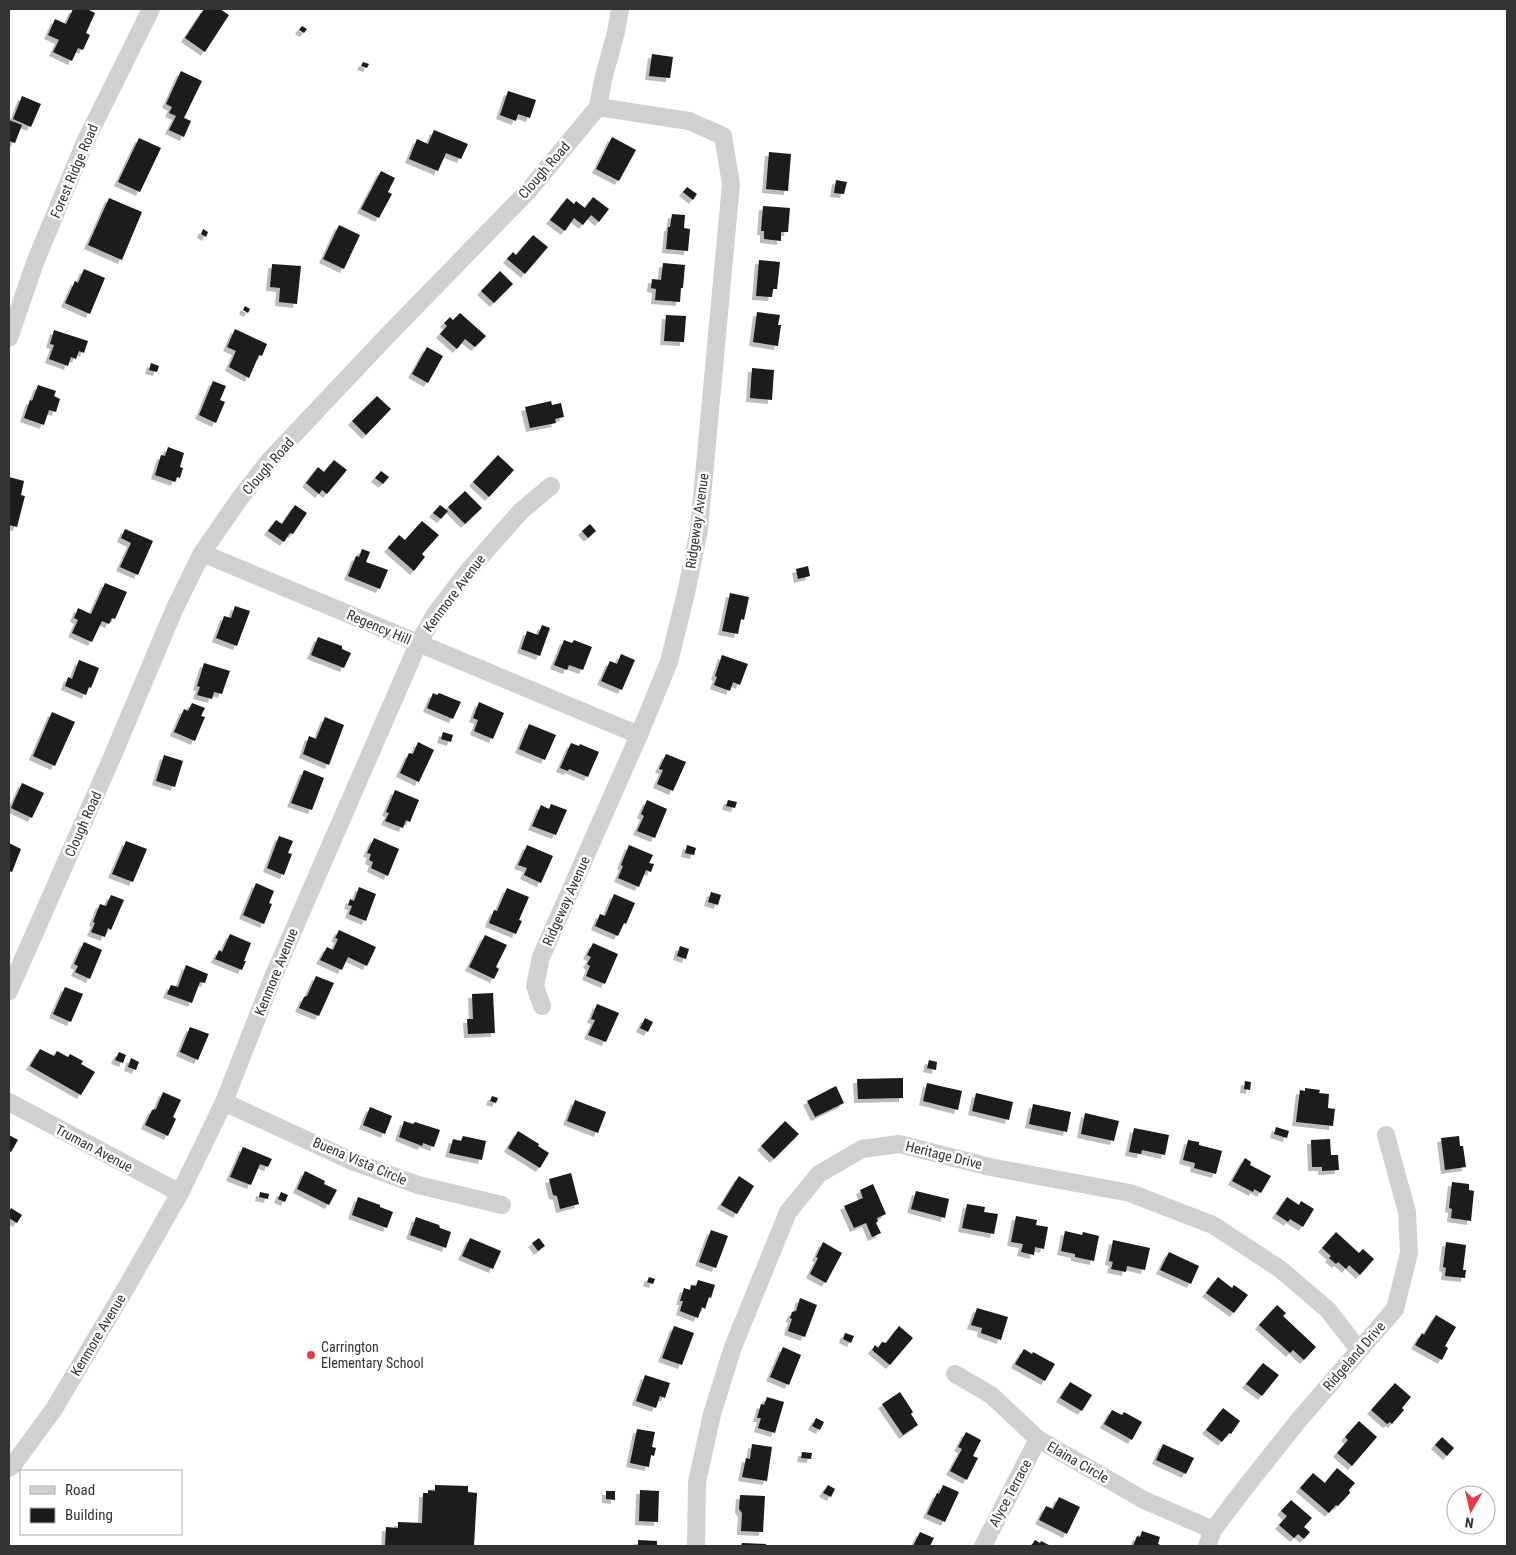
<svg xmlns="http://www.w3.org/2000/svg" width="1516" height="1555" viewBox="0 0 1516 1555" font-family="'Roboto Condensed',sans-serif">
	<defs>
		<filter id="shadow"><feDropShadow dx="-4" dy="4" stdDeviation="0" flood-color="#0004"/></filter>
	</defs>
	<rect width="100%" height="100%" fill="#fff"/>
	<g fill="#1a1a1a" filter="url(#shadow)">
		<path d="M73,9H87L95,13L86,33L90,35L83,50L78,48L72,61L53,52L59,40L48,35L55,19L66,24Z"/>
		<path d="M204,9H220L229,15L205,52L185,38Z"/>
		<path d="M302,26L307,29L304,33L299,30Z"/>
		<path d="M652,54L673,57L670,78L649,76Z"/>
		<path d="M363,62L369,64L367,68L361,66Z"/>
		<path d="M181,71L202,81L184,118L191,121L184,137L169,130L176,116L169,113L172,107L166,104Z"/>
		<path d="M508,91L536,100L530,118L518,114L516,121L500,115Z"/>
		<path d="M22,96L41,104L31,127L13,119Z"/>
		<path d="M9,120L22,125L15,143L9,141Z"/>
		<path d="M434,130L468,144L461,159L446,153L438,171L409,159L417,139L428,144Z"/>
		<path d="M612,137L636,150L619,181L596,169Z"/>
		<path d="M139,138L161,148L140,192L118,182Z"/>
		<path d="M769,152L791,154L788,191L766,189Z"/>
		<path d="M381,171L395,178L388,192L392,194L379,218L361,209Z"/>
		<path d="M836,180L847,182L844,194L834,193Z"/>
		<path d="M687,187L697,194L693,200L683,192Z"/>
		<path d="M593,197L609,209L599,222L591,215L583,225L574,218L565,231L550,220L567,198L574,204L576,201L585,208Z"/>
		<path d="M109,198L142,212L122,260L88,245Z"/>
		<path d="M763,206L790,208L788,232H781V241L764,239V231H761Z"/>
		<path d="M672,214L685,215L684,228L690,229L688,251L666,249L668,227H670Z"/>
		<path d="M339,225L360,235L344,269L323,259Z"/>
		<path d="M203,229L208,232L206,237L201,234Z"/>
		<path d="M533,235L548,247L525,274L507,259L513,252L516,255Z"/>
		<path d="M759,260L780,262L777,289H773L772,297L756,296Z"/>
		<path d="M663,263L685,265L683,288H681L680,302L655,300L656,289L651,288L652,279L661,280Z"/>
		<path d="M272,264L301,266L297,304L279,302L280,288L270,287Z"/>
		<path d="M84,269L105,278L90,314L65,303L75,281L78,283Z"/>
		<path d="M500,271L513,284L494,303L481,291Z"/>
		<path d="M245,306L250,309L248,313L243,310Z"/>
		<path d="M757,312L780,315L778,325H781L778,346L753,342Z"/>
		<path d="M460,313L486,336L475,347L465,339L457,349L440,334L447,326L444,323L450,317L453,320Z"/>
		<path d="M666,315L686,316L684,342L664,341Z"/>
		<path d="M235,329L267,344L262,356L259,355L249,378L229,367L236,351L227,347Z"/>
		<path d="M54,330L88,341L84,353L79,351L76,359L71,357L68,366L49,359L54,345L50,344Z"/>
		<path d="M427,347L443,356L428,383L412,374Z"/>
		<path d="M151,363L159,366L157,372L149,370Z"/>
		<path d="M752,368L774,370L772,400L750,398Z"/>
		<path d="M213,381L226,386L220,400L225,402L216,423L199,415Z"/>
		<path d="M38,385L56,391L54,396L60,399L56,412L49,410L44,425L24,418L30,400L32,401Z"/>
		<path d="M377,396L391,409L366,435L352,421Z"/>
		<path d="M551,401L552,405L561,403L564,417L555,419L556,423L530,428L525,407Z"/>
		<path d="M168,447L184,453L180,467L183,468L180,478L177,477L175,482L155,475L161,455L165,456Z"/>
		<path d="M498,455L514,470L489,497L473,482Z"/>
		<path d="M334,460L347,470L327,494L322,490L319,494L306,483L318,467L324,472Z"/>
		<path d="M381,471L389,477L383,484L375,478Z"/>
		<path d="M9,477L24,481L21,495L25,496L17,527L9,525Z"/>
		<path d="M465,491L482,508L465,524L448,507Z"/>
		<path d="M295,505L307,513L293,534L290,533L284,542L268,531L276,520L282,524Z"/>
		<path d="M440,505L448,511L441,519L433,513Z"/>
		<path d="M422,521L439,535L422,554L425,557L414,571L388,548L399,535L405,540Z"/>
		<path d="M590,524L596,531L588,538L582,531Z"/>
		<path d="M125,529L153,541L138,575L120,567L131,543L121,538Z"/>
		<path d="M362,549L370,552L366,562L388,570L380,589L348,576L356,556L359,557Z"/>
		<path d="M808,566L810,576L798,579L796,569Z"/>
		<path d="M105,583L127,592L115,619L112,618L109,624L102,621L92,642L72,633L78,620L74,618L78,608L91,614Z"/>
		<path d="M730,593L749,597L744,620L741,619L738,634L722,631Z"/>
		<path d="M235,606L250,611L237,646L216,638L224,616L231,618Z"/>
		<path d="M542,625L550,628L540,656L521,649L527,631L538,635Z"/>
		<path d="M318,637L342,646V649L351,653L344,668L311,655Z"/>
		<path d="M564,640L572,643L574,640L592,647L583,670L569,665L567,670L554,665Z"/>
		<path d="M621,654L635,660L622,690L601,681L610,661L617,664Z"/>
		<path d="M722,655L748,664L740,685L733,682L730,691L714,685L717,677L715,676Z"/>
		<path d="M79,660L99,668L91,688L89,687L86,695L65,686L68,677L72,679Z"/>
		<path d="M204,663L230,671L222,694L214,692L212,699L197,695L200,687L197,686Z"/>
		<path d="M433,693L437,695L439,693L461,702L453,719L427,708Z"/>
		<path d="M479,702L504,713L493,739L474,731L478,720L473,718Z"/>
		<path d="M192,703L205,708L201,716L205,717L195,741L174,732L184,709L188,711Z"/>
		<path d="M52,712L75,722L55,766L33,756Z"/>
		<path d="M325,717L344,725L329,765L303,754L309,736L316,739Z"/>
		<path d="M529,724L556,735L545,760L519,749Z"/>
		<path d="M443,732L453,735L451,742L441,739Z"/>
		<path d="M418,742L434,750L419,782L400,773L409,753L413,754Z"/>
		<path d="M571,743L579,746L580,744L599,752L588,777L569,769L568,771L560,768Z"/>
		<path d="M666,754L686,762L673,791L657,784L663,770L659,769Z"/>
		<path d="M164,755L183,761L175,787L156,781Z"/>
		<path d="M304,770L324,778L312,810L291,803Z"/>
		<path d="M22,783L44,793L32,818L11,808Z"/>
		<path d="M395,790L419,800L410,822L406,820L403,828L385,821L389,813L386,812Z"/>
		<path d="M647,800L667,809L655,838L637,831L644,816L641,814Z"/>
		<path d="M728,800L737,802L735,808L726,806Z"/>
		<path d="M551,804L567,810L556,835L532,826L541,805L549,809Z"/>
		<path d="M279,836L293,841L288,853L292,854L284,875L267,868Z"/>
		<path d="M374,838L399,849L388,876L371,868L373,862L369,860L371,854L367,853Z"/>
		<path d="M126,841L147,849L133,882L112,874Z"/>
		<path d="M9,843L21,849L12,872L9,871Z"/>
		<path d="M527,845L553,856L541,883L524,875L527,868L518,865Z"/>
		<path d="M629,845L653,855L649,863L654,864L651,872L646,870L639,887L618,878L623,866L621,865Z"/>
		<path d="M687,845L696,848L694,855L685,853Z"/>
		<path d="M256,883L274,891L269,903L272,904L264,924L243,915Z"/>
		<path d="M359,887L376,894L366,921L349,914L352,906L348,905L350,899L354,901Z"/>
		<path d="M507,888L529,897L519,920L522,921L516,934L489,923L494,910L497,911Z"/>
		<path d="M711,892L721,895L718,905L708,902Z"/>
		<path d="M614,894L635,903L626,924L624,923L618,936L595,926L600,914L605,916Z"/>
		<path d="M111,895L124,900L111,930L108,928L105,937L91,932L95,923L93,922L100,904L106,906Z"/>
		<path d="M339,930L376,947L367,966L348,957L342,970L320,960L327,947L333,950L338,939L335,938Z"/>
		<path d="M230,934L251,943L244,961H246L242,970L215,959L219,950L222,952Z"/>
		<path d="M485,935L507,945L496,967L499,969L494,979L469,967Z"/>
		<path d="M84,942L102,950L90,979L75,972L78,966L74,964Z"/>
		<path d="M593,943L618,954L605,984L586,976L590,966L587,964L591,957L587,955Z"/>
		<path d="M680,946L689,949L686,959L677,956Z"/>
		<path d="M186,965L208,974L205,983L200,982L192,1003L167,994L171,985L178,987Z"/>
		<path d="M316,976L334,983L319,1016L299,1008L304,997L307,996Z"/>
		<path d="M65,987L83,994L71,1022L53,1014Z"/>
		<path d="M493,993L495,1033L468,1034L467,1019H473L472,994Z"/>
		<path d="M597,1004L619,1013L606,1042L588,1035L595,1020L591,1019Z"/>
		<path d="M645,1018L653,1022L648,1032L640,1028Z"/>
		<path d="M190,1027L209,1034L198,1060L180,1052Z"/>
		<path d="M40,1049L54,1056L57,1051L68,1057L70,1054L83,1061L81,1064L95,1072L81,1095L30,1066Z"/>
		<path d="M119,1052L126,1055L123,1063L115,1060Z"/>
		<path d="M131,1058L139,1062L136,1070L128,1067Z"/>
		<path d="M929,1060L937,1062L936,1070L927,1068Z"/>
		<path d="M903,1078V1098L858,1099L857,1079Z"/>
		<path d="M1245,1081L1251,1082L1250,1090L1244,1089Z"/>
		<path d="M927,1083L962,1091L958,1110L923,1101Z"/>
		<path d="M836,1086L844,1103L815,1117L807,1101Z"/>
		<path d="M1305,1088L1320,1090L1319,1093L1329,1094L1328,1108L1335,1109L1333,1126L1296,1122L1300,1090L1305,1091Z"/>
		<path d="M163,1092L181,1100L173,1117L176,1119L168,1136L145,1125L152,1110L156,1109Z"/>
		<path d="M976,1093L1013,1102L1009,1120L972,1111Z"/>
		<path d="M492,1096L498,1098L496,1103L490,1101Z"/>
		<path d="M575,1100L606,1112L598,1133L567,1121Z"/>
		<path d="M1033,1104L1071,1112L1067,1132L1029,1124Z"/>
		<path d="M370,1107L392,1116L385,1134L363,1125Z"/>
		<path d="M1085,1113L1119,1121L1114,1141L1081,1134Z"/>
		<path d="M404,1121L413,1124L415,1122L440,1130L434,1147L423,1143L422,1146L399,1137Z"/>
		<path d="M785,1121L799,1134L774,1159L761,1146Z"/>
		<path d="M1276,1127L1289,1131L1287,1138L1274,1134Z"/>
		<path d="M1134,1128L1169,1135L1165,1155L1142,1150L1141,1154L1129,1152Z"/>
		<path d="M518,1131L539,1144L538,1146L549,1153L540,1168L508,1148Z"/>
		<path d="M9,1135L18,1140L11,1152L9,1151Z"/>
		<path d="M463,1136L486,1141L482,1160L449,1153L453,1139L461,1141Z"/>
		<path d="M1459,1136L1460,1146H1463L1466,1167L1445,1170L1441,1138Z"/>
		<path d="M1330,1139L1331,1155H1338L1339,1170L1322,1171V1167H1312L1311,1140Z"/>
		<path d="M1188,1140L1199,1142V1145L1222,1151L1216,1174L1194,1168L1195,1163L1183,1160Z"/>
		<path d="M243,1147L272,1159L268,1167L260,1164L251,1185L230,1177Z"/>
		<path d="M1245,1158L1251,1162L1250,1165L1271,1176L1261,1193L1254,1189L1253,1192L1232,1181Z"/>
		<path d="M305,1171L325,1181L324,1184L337,1190L329,1205L297,1189Z"/>
		<path d="M571,1173L579,1204L560,1209L557,1196L553,1195L549,1179Z"/>
		<path d="M739,1176L754,1186L737,1214L721,1205Z"/>
		<path d="M1452,1182L1469,1184V1190L1474,1191L1471,1221L1451,1218L1452,1209L1449,1208Z"/>
		<path d="M873,1184L886,1214L877,1218L878,1221L876,1223L881,1233L872,1237L866,1223L854,1228L844,1206L863,1198L860,1190Z"/>
		<path d="M916,1191L949,1199L945,1218L911,1209Z"/>
		<path d="M260,1192L269,1194L268,1199L259,1197Z"/>
		<path d="M281,1192L288,1195L285,1202L278,1199Z"/>
		<path d="M358,1197L380,1205V1207L393,1212L387,1228L352,1215Z"/>
		<path d="M1287,1197L1299,1205L1301,1201L1314,1209L1303,1227L1290,1219L1288,1222L1276,1214Z"/>
		<path d="M967,1204L985,1207L984,1212L998,1214L994,1234L962,1228Z"/>
		<path d="M11,1208L22,1215L17,1223L9,1218V1212Z"/>
		<path d="M1016,1216L1037,1220L1036,1225L1048,1227L1044,1249L1035,1247L1034,1255L1021,1252L1023,1244L1011,1242Z"/>
		<path d="M416,1217L439,1225L440,1228L451,1232L446,1248L410,1235Z"/>
		<path d="M711,1230L728,1236L716,1268L699,1262Z"/>
		<path d="M1065,1231L1082,1235L1083,1232L1099,1236L1094,1261L1075,1257V1254L1061,1251Z"/>
		<path d="M1336,1232L1359,1253L1363,1249L1374,1259L1360,1275L1349,1265L1346,1269L1338,1262L1336,1264L1329,1258L1331,1256L1322,1248Z"/>
		<path d="M470,1238L501,1251L493,1269L462,1256Z"/>
		<path d="M539,1238L545,1246L538,1251L532,1243Z"/>
		<path d="M1113,1240L1150,1248L1145,1270L1127,1266L1126,1272L1111,1269L1113,1262L1109,1261Z"/>
		<path d="M823,1242L842,1253L826,1283L810,1274L818,1258L816,1257Z"/>
		<path d="M1446,1242L1466,1245L1463,1270H1466L1465,1278L1445,1276L1446,1268L1443,1267Z"/>
		<path d="M1169,1252L1199,1266L1191,1284L1160,1270Z"/>
		<path d="M649,1277L655,1279L653,1284L647,1282Z"/>
		<path d="M1218,1277L1232,1288L1234,1285L1248,1295L1234,1313L1206,1293Z"/>
		<path d="M698,1280L715,1285L711,1298L709,1297L705,1309L702,1307L698,1318L680,1311L683,1301H680L684,1288L690,1290L691,1285L696,1286Z"/>
		<path d="M800,1298L817,1305L805,1337L788,1331L792,1319L790,1318L792,1312L796,1311Z"/>
		<path d="M1277,1305L1286,1313L1283,1316L1316,1347L1304,1360L1293,1350L1290,1353L1259,1325Z"/>
		<path d="M977,1308L1008,1317L1001,1340L981,1333L982,1328L971,1325Z"/>
		<path d="M1436,1315L1456,1327L1445,1346L1448,1348L1442,1360L1415,1345L1422,1333L1424,1335Z"/>
		<path d="M674,1326L694,1333L682,1365L662,1358Z"/>
		<path d="M899,1326L913,1338L890,1365L872,1350L875,1345L878,1348L882,1342L886,1343Z"/>
		<path d="M845,1333L854,1336L851,1343L843,1339Z"/>
		<path d="M783,1347L801,1355L789,1385L770,1377Z"/>
		<path d="M1024,1349L1032,1354L1033,1352L1055,1364L1045,1381L1015,1364Z"/>
		<path d="M1263,1363L1279,1375L1262,1396L1246,1384Z"/>
		<path d="M645,1375L670,1383L665,1398L660,1396L656,1408L636,1401Z"/>
		<path d="M1070,1382L1092,1395L1082,1411L1060,1398Z"/>
		<path d="M1395,1383L1411,1397L1402,1408L1404,1410L1392,1424L1390,1422L1387,1424L1371,1410Z"/>
		<path d="M900,1392L913,1412L911,1414L918,1425L903,1435L882,1404Z"/>
		<path d="M767,1397L784,1402L775,1433L758,1428L761,1418H757L761,1404L764,1405Z"/>
		<path d="M1223,1408L1240,1421L1231,1434L1229,1433L1222,1442L1206,1430Z"/>
		<path d="M1112,1410L1122,1415L1124,1412L1142,1422L1132,1440L1104,1424Z"/>
		<path d="M816,1418L824,1422L820,1430L812,1426Z"/>
		<path d="M1359,1421L1377,1437L1352,1466L1337,1453L1348,1440L1345,1437Z"/>
		<path d="M637,1429L655,1432L652,1447L656,1448L654,1456L651,1455L649,1467L630,1463Z"/>
		<path d="M966,1432L981,1440L973,1456L978,1458L967,1480L950,1471L962,1449L958,1447Z"/>
		<path d="M1442,1437L1454,1448L1447,1456L1435,1445Z"/>
		<path d="M752,1444L772,1447L767,1481L742,1477L746,1458L750,1459Z"/>
		<path d="M1163,1444L1194,1458L1186,1474L1156,1460Z"/>
		<path d="M802,1452L812,1453L811,1459L801,1458Z"/>
		<path d="M1337,1468L1355,1483L1349,1490L1350,1493L1338,1506L1336,1505L1329,1513L1300,1488L1313,1473L1325,1483Z"/>
		<path d="M435,1485L468,1486V1492L477,1493L474,1546H385L386,1527L398,1528V1522L422,1523L423,1493H428V1490L435,1491Z"/>
		<path d="M828,1485L835,1489L831,1497L823,1493Z"/>
		<path d="M943,1485L959,1492L945,1522L927,1514L937,1493L939,1494Z"/>
		<path d="M640,1490L659,1491L658,1522L639,1521Z"/>
		<path d="M606,1491H615V1500L606,1499Z"/>
		<path d="M740,1495L765,1496L763,1532L741,1531L742,1513L739,1509Z"/>
		<path d="M1059,1497L1080,1507L1067,1534L1039,1520L1046,1506L1053,1509Z"/>
		<path d="M1291,1500L1312,1518L1304,1527L1310,1532L1304,1539L1298,1534L1294,1538L1279,1525L1287,1516L1281,1511Z"/>
		<path d="M1142,1531L1160,1537L1158,1544L1163,1546H1133L1137,1536L1140,1537Z"/>
		<path d="M920,1532L934,1538L930,1546H913Z"/>
		<path d="M638,1540L657,1541V1546H638Z"/>
		<path d="M1035,1540L1040,1543L1041,1541L1051,1546H1031Z"/>
		<path d="M742,1543L766,1544V1546H741Z"/>
	</g>
	<g fill="none" stroke-linecap="round" stroke-linejoin="round">
		<g stroke="#d0d0d0" stroke-width="18">
			<path d="M9,338L36,260L86,140L151,9"/>
			<path d="M202,553L639,735"/>
			<path d="M9,991L113,755L174,610L202,553L240,498L269,461L386,337L530,189L598,107L603,80L616,32L620,9"/>
			<path d="M542,1006L535,986L541,957L639,735L669,662L686,593L699,530L731,184L723,136L689,121L598,107"/>
			<path d="M9,1102L180,1193"/>
			<path d="M224,1102L352,1161L418,1185L502,1205"/>
			<path d="M955,1374L991,1395L1038,1439L1144,1500L1213,1530"/>
			<path d="M9,1468L13,1465L54,1409L127,1286L180,1193L224,1102L273,977L418,644L436,613L468,571L521,511L551,486"/>
			<path d="M696,1546L697,1482L712,1414L733,1347L788,1212L819,1174L862,1149L899,1144L990,1167L1130,1193L1213,1225L1280,1269L1328,1310L1359,1350"/>
			<path d="M983,1546L1038,1439"/>
			<path d="M1207,1546L1213,1530L1244,1489L1298,1421L1395,1309L1409,1253L1407,1212L1386,1135"/>
		</g>
	</g>
	<circle fill="#e63946" stroke="#fff" stroke-width="2" cx="311" cy="1355" r="5"/>
	<g text-anchor="middle" dominant-baseline="central" stroke-width="5" stroke-linejoin="round" paint-order="stroke">
		<g font-size="14" fill="#333" stroke="#fff">
			<text transform="translate(544 170) rotate(-49)">Clough Road</text>
			<text transform="translate(74 171) rotate(-67)">Forest Ridge Road</text>
			<text transform="translate(268 466) rotate(-49)">Clough Road</text>
			<text transform="translate(697 521) rotate(-82)">Ridgeway Avenue</text>
			<text transform="translate(454 593) rotate(-53)">Kenmore Avenue</text>
			<text transform="translate(379 627) rotate(23)">Regency Hill</text>
			<text transform="translate(83 824) rotate(-66)">Clough Road</text>
			<text transform="translate(566 901) rotate(-66)">Ridgeway Avenue</text>
			<text transform="translate(276 972) rotate(-68)">Kenmore Avenue</text>
			<text transform="translate(94 1148) rotate(28)">Truman Avenue</text>
			<text transform="translate(944 1155) rotate(14)">Heritage Drive</text>
			<text transform="translate(360 1161) rotate(23)">Buena Vista Circle</text>
			<text transform="translate(98 1335) rotate(-59)">Kenmore Avenue</text>
			<text transform="translate(1354 1356) rotate(-49)">Ridgeland Drive</text>
			<text transform="translate(1078 1462) rotate(30)">Elaina Circle</text>
			<text transform="translate(1010 1493) rotate(-62)">Alyce Terrace</text>
		</g>
		<g font-size="14" fill="#333" stroke="#fff" text-anchor="start">
			<text x="321" y="1347">Carrington<tspan x="321" dy="16">Elementary School</tspan></text>
		</g>
	</g>
	<rect width="1516" height="1555" fill="none" stroke="#333333" stroke-width="20"/>
	<rect x="20" y="1470" width="162" height="65" fill="#ffffff" stroke="#adadad"/>
	<rect x="30" y="1486" width="25" height="8" fill="#d0d0d0" stroke="#adadad"/>
	<text x="65" y="1495" font-size="15" fill="#333333">Road</text>
	<rect x="30" y="1508" width="25" height="15" fill="#1a1a1a" stroke="#adadad"/>
	<text x="65" y="1520" font-size="15" fill="#333333">Building</text>
	<g transform="translate(1471 1510) rotate(188)"><circle r="24" fill="#ffffff" stroke="#adadad"/>
	<path d="M0-4L9 19L0 12L-9 19Z" fill="#e63946"/>
	<text y="-8" font-size="14" font-weight="bold" text-anchor="middle" fill="#333333">N</text>
	</g>
</svg>
